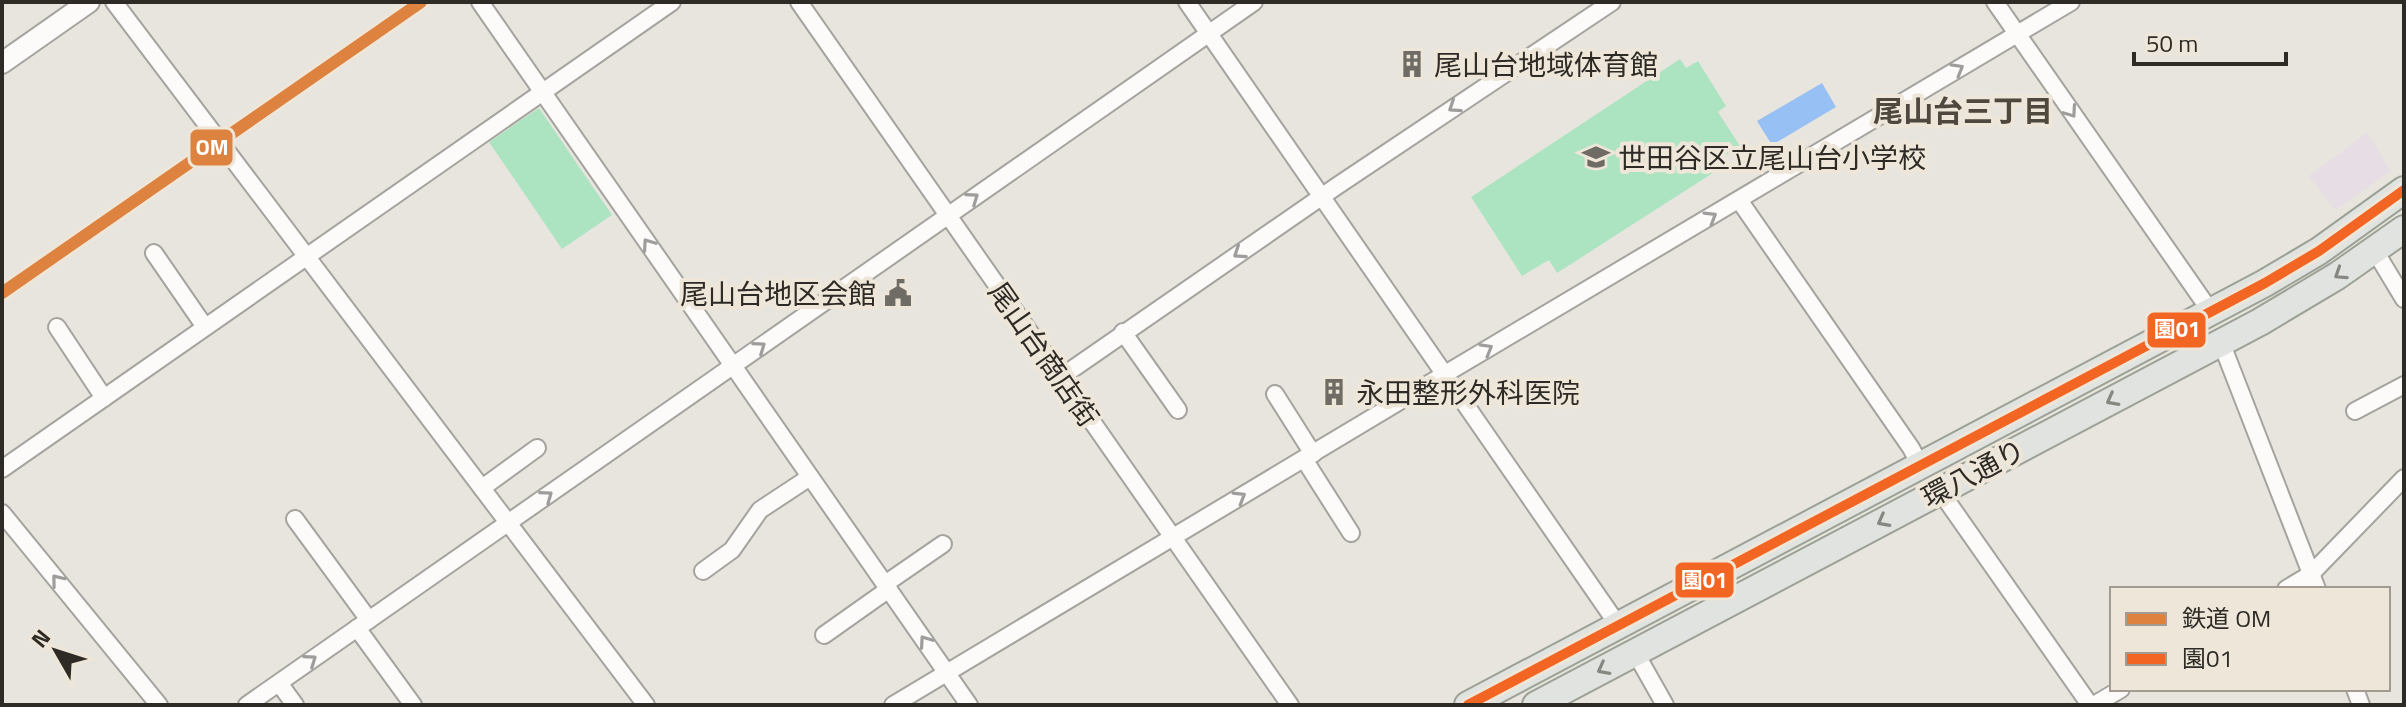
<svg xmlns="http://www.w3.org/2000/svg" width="2406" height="707" viewBox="0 0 2406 707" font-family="'Titillium Web','Noto Sans JP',sans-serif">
	<rect width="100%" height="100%" fill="#e8e5de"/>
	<path fill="#e7dde4" d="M2367,133L2391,171L2335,210L2309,176Z"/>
	<g fill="#ace4c2">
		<path d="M1680,59L1686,68L1698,61L1726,106L1718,112L1740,146L1715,162L1719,169L1557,273L1549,260L1522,276L1471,197Z"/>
		<path d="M539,108L612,215L562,249L489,142Z"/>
	</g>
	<path fill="#97c0f4" d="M1822,83L1836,107L1772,145L1757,121Z"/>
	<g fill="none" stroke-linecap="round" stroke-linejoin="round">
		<g stroke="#a5a39e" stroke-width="20">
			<g id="minor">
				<path d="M114,2L646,705"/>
				<path d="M480,2L969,705"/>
				<path d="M799,2L1290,705"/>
				<path d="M1187,2L1618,625"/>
				<path d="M1995,2L2211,312"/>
				<path d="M1739,200L1911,448L1920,465"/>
				<path d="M2375,251L2404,299"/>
				<path d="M154,253L205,327"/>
				<path d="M57,327L104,398"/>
				<path d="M1123,332L1178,410"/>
				<path d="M2221,342L2317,589"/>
				<path d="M1061,377L1337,186L1612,2"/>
				<path d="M1275,394L1313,454"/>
				<path d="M2355,411L2404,385"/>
				<path d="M1304,459L1351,533"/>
				<path d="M2,469L672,2"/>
				<path d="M482,488L537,448"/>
				<path d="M1940,491L2090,705"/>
				<path d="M2,513L159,705"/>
				<path d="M295,519L369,620"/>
				<path d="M703,571L732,550L760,510L810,477"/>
				<path d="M885,584L943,544"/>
				<path d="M2286,589L2311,574L2404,478"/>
				<path d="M357,628L413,705"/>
				<path d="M824,635L889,589"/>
				<path d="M1635,652L1665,705"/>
				<path d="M279,683L295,705"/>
				<path d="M2355,689L2361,705"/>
				<path d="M247,705L1254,2"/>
				<path d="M893,705L1435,380L2071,2"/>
				<path d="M2094,705L2121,689"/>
			</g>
		</g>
		<g stroke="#a5a39e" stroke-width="24">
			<path id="tertiary" d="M2,63L89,2"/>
		</g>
		<g stroke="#9ca196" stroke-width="30">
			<g id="primary">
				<path d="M1468,705L2265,283L2319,251L2404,190"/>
				<path d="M1536,705L2260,322L2337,276L2404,229"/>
			</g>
		</g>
		<use href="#minor" stroke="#fcfbfa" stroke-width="16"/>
		<use href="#tertiary" stroke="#fcfbfa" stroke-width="20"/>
		<use href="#primary" stroke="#e0e3df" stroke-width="26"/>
		<g stroke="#ede6d9" stroke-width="16">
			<path id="bus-1" d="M1468,705L2265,283L2319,251L2404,190"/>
		</g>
		<use href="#bus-1" stroke="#f26522" stroke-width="10"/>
		<g stroke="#ede6d9" stroke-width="18">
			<path id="rail-1" d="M2,293L421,2"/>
		</g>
		<use href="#rail-1" stroke="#de8240" stroke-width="12"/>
	</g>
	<defs><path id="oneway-chevron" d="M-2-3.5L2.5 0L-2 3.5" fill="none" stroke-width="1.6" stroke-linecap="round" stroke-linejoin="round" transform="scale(2)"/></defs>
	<g stroke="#9f9d9b">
		<use href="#oneway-chevron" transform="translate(1958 69) rotate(-30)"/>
		<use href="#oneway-chevron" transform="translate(1454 107) rotate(146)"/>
		<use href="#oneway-chevron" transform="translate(2071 112) rotate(55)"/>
		<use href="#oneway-chevron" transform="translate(973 198) rotate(-35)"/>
		<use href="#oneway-chevron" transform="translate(1711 217) rotate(-31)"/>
		<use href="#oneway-chevron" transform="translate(648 244) rotate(-125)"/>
		<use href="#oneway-chevron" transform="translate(1239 253) rotate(146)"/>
		<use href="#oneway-chevron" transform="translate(760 347) rotate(-35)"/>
		<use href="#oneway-chevron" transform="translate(1487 349) rotate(-30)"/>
		<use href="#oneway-chevron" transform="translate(547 496) rotate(-36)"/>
		<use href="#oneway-chevron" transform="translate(1240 497) rotate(-31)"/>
		<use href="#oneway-chevron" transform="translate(57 580) rotate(-129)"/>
		<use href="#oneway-chevron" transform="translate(925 641) rotate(-125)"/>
		<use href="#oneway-chevron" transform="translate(311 660) rotate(-35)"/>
	</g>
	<g stroke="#878782">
		<use href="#oneway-chevron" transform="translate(2340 274) rotate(147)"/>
		<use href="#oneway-chevron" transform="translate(2112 400) rotate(152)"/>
		<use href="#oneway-chevron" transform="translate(1883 521) rotate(152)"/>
		<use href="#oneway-chevron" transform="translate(1603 669) rotate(152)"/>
	</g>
	<defs>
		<g id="building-bare" transform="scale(2.16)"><path d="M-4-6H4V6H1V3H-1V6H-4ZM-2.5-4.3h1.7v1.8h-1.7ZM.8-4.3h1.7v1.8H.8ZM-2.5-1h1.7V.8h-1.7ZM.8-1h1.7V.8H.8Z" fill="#6f6c66" stroke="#ede6d9" stroke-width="2.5" paint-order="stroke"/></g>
		<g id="school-bare" transform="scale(2.16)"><path d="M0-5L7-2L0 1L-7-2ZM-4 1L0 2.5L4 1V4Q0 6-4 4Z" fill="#6f6c66" stroke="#ede6d9" stroke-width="2.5" paint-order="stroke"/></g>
		<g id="civic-bare" transform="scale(2.16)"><path d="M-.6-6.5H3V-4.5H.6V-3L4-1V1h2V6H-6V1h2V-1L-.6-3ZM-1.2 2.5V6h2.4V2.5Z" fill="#6f6c66" stroke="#ede6d9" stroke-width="2.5" paint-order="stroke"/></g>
	</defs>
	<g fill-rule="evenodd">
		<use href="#building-bare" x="1412" y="64"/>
		<use href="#school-bare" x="1596" y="157"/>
		<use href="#civic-bare" x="898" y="293"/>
		<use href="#building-bare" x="1334" y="392"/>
	</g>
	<g text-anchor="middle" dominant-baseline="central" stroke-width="8" stroke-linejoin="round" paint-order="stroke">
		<g font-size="28" fill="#2e2b26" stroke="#ede6d9" text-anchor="start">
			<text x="1434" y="64">尾山台地域体育館</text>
			<text x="1618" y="157">世田谷区立尾山台小学校</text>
			<text x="876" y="293" text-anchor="end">尾山台地区会館</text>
			<text x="1356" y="392">永田整形外科医院</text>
		</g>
		<g font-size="28" fill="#2e2b26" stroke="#ede6d9">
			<text transform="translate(1044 354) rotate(55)">尾山台商店街</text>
			<text transform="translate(1973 473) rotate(-28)">環八通り</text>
		</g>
		<g font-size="30" font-weight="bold" fill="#4e483e" stroke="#ede6d9">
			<text x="1963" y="111">尾山台三丁目</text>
		</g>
	</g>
	<g stroke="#ede6d9" stroke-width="3">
		<rect x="189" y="128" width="45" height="39" rx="8" fill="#de8240"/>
		<rect x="2146" y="311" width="61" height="38" rx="8" fill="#f26522"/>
		<rect x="1674" y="561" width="61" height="38" rx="8" fill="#f26522"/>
	</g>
	<g font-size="22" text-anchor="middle" font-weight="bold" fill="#fff">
		<text x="212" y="155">OM</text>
		<text x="2177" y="337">園01</text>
		<text x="1704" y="588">園01</text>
	</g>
	<rect width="2406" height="707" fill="none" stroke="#2e2b26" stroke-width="8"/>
	<rect x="2110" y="587" width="280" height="104" fill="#ede6d9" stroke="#a19b91" stroke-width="2"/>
	<rect x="2126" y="613" width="40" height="12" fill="#de8240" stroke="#a19b91" stroke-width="2"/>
	<text x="2182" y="627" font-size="24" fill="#2e2b26">鉄道 OM</text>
	<rect x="2126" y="653" width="40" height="12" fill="#f26522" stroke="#a19b91" stroke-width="2"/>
	<text x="2182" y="667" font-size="24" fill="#2e2b26">園01</text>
	<g transform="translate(56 651) rotate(309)" stroke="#ede6d9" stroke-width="6" paint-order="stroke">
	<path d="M0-6L14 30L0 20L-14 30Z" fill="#2e2b26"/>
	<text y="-12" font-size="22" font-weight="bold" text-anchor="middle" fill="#2e2b26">N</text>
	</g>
	<path d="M2134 52v12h152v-12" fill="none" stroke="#2e2b26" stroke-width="4"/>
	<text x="2146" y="52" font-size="24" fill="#2e2b26" stroke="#ede6d9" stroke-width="6" paint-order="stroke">50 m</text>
</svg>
